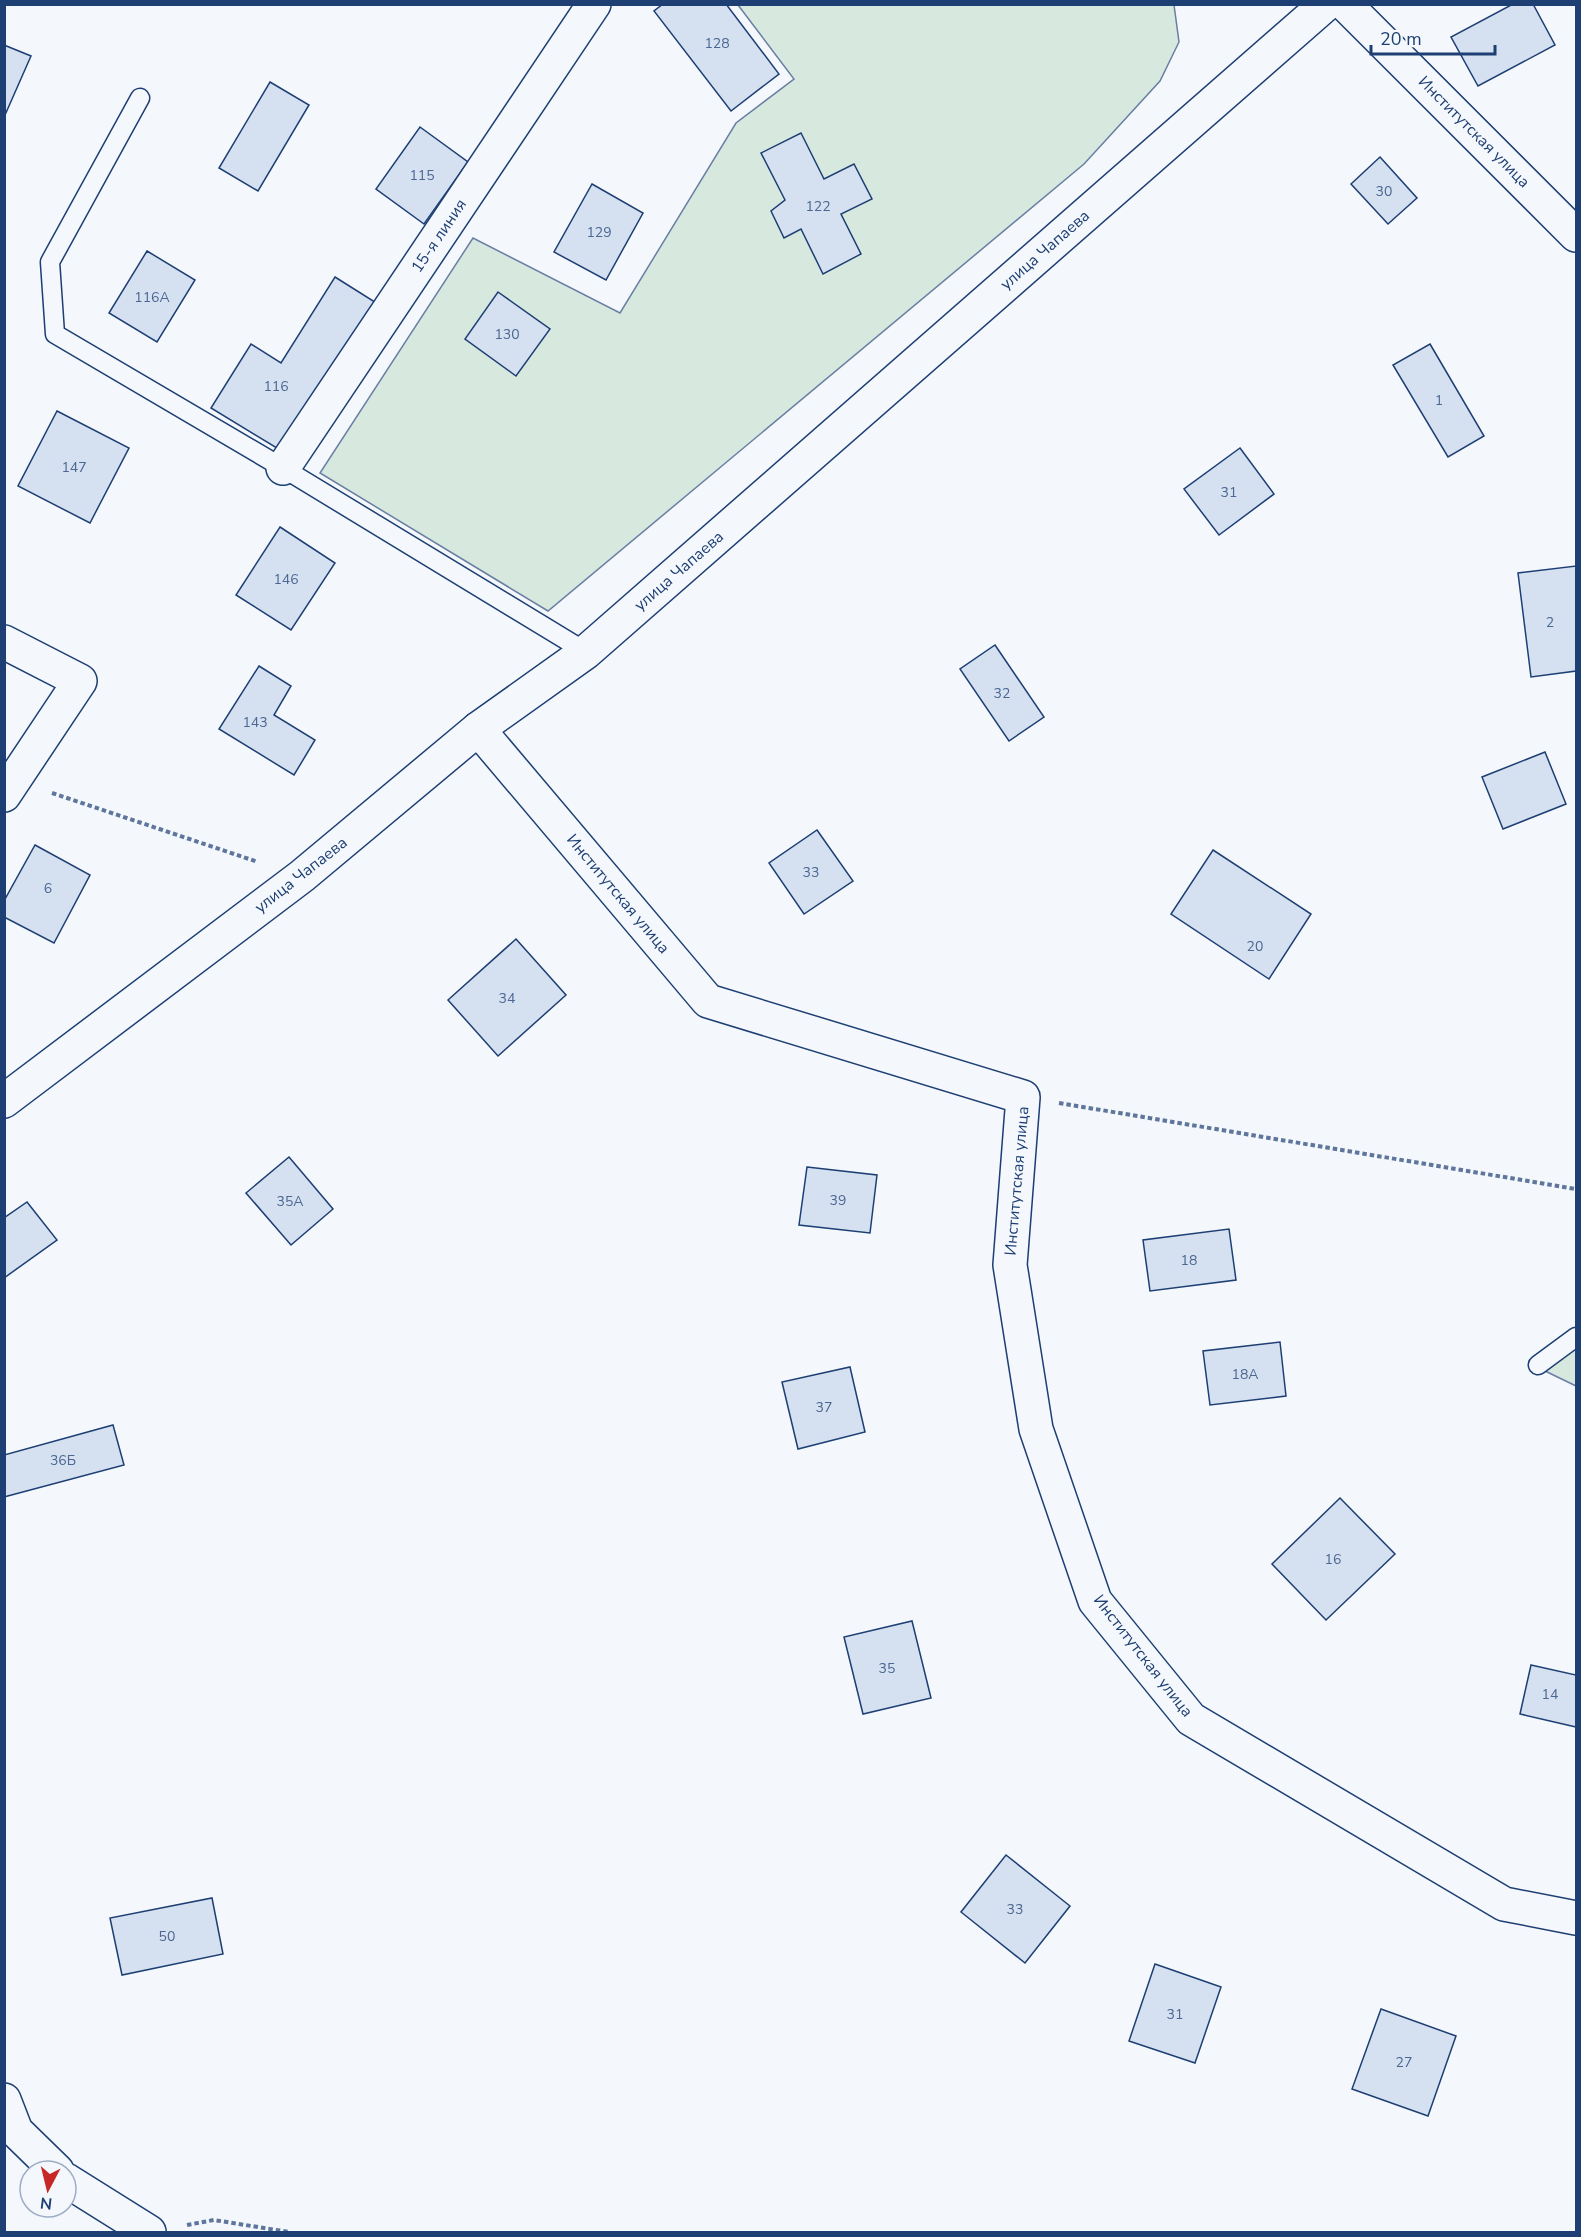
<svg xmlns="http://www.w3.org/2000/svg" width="1581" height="2237" viewBox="0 0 1581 2237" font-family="'Nunito Sans',sans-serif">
	<rect width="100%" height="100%" fill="#f4f7fb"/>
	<g fill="#d7e8df" stroke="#687fa3" stroke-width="1.5">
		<path d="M738,5H1174L1179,42L1160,81L1084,164L548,611L320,473L473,238L620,313L736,123L794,79Z"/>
		<path d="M1576,1342V1386L1541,1369Z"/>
	</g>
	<g fill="#d5e0f0" stroke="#1d3f73" stroke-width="1.5">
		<path d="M663,4H726L779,74L731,111L654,11Z"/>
		<path d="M1513,4H1533L1555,45L1478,86L1451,37Z"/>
		<path d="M4,45L31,56L5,115H4Z"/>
		<path d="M270,82L309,105L258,191L219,168Z"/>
		<path d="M420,127L468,162L424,224L376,189Z"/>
		<path d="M801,133L824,179L854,164L872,199L841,214L861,254L823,274L801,229L784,238L771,211L785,200L761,153Z"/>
		<path d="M1380,157L1417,198L1388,224L1351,184Z"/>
		<path d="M592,184L643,213L606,280L554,252Z"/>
		<path d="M147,251L195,280L157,342L109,313Z"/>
		<path d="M335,277L378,304L285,453L211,408L251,344L281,363Z"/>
		<path d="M498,292L550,329L516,376L465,339Z"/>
		<path d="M1430,344L1484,436L1448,457L1393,365Z"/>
		<path d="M57,411L129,448L90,523L18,486Z"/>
		<path d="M1240,448L1274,494L1219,535L1184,489Z"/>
		<path d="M280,527L335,563L291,630L236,595Z"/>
		<path d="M1576,566V671L1531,677L1518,573Z"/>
		<path d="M995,645L1044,717L1009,741L960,669Z"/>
		<path d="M259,666L291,686L274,715L315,740L294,775L219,729Z"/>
		<path d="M1545,752L1566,804L1503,829L1482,777Z"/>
		<path d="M817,830L853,881L804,914L769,863Z"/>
		<path d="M35,845L90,875L54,943L4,917V901Z"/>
		<path d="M1213,850L1311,914L1269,979L1171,914Z"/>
		<path d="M516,939L566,995L498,1056L448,1000Z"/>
		<path d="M289,1157L333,1209L291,1245L246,1193Z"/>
		<path d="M807,1167L877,1175L870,1233L799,1225Z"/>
		<path d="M27,1202L57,1240L4,1278V1218Z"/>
		<path d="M1229,1229L1236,1280L1150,1291L1143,1240Z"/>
		<path d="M1280,1342L1286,1396L1210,1405L1203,1351Z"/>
		<path d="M850,1367L865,1432L798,1449L782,1382Z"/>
		<path d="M113,1425L124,1465L4,1497V1455Z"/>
		<path d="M1340,1498L1395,1554L1326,1620L1272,1564Z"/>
		<path d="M912,1621L931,1698L863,1714L844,1637Z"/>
		<path d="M1531,1665L1576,1675V1727L1520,1714Z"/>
		<path d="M1006,1855L1070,1906L1025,1963L961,1912Z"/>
		<path d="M212,1898L223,1954L122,1975L110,1918Z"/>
		<path d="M1155,1964L1221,1987L1195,2063L1129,2041Z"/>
		<path d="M1381,2009L1456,2036L1428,2116L1352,2089Z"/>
	</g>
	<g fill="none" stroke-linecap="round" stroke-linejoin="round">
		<g stroke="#1d3f73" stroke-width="21">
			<g id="service">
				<path d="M140,98L50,262L55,334L283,468L586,652"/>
				<path d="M1538,1365L1576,1337"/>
			</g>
		</g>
		<g stroke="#1d3f73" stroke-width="36">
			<g id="minor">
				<path d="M1345,4L1576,235"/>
				<path d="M283,468L594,4"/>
				<path d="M4,642L80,681L4,795"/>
				<path d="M478,729L708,1001L1023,1097L1010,1265L1036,1429L1095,1601L1191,1719L1504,1904L1576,1918"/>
				<path d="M4,1101L302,876L478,729L586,652L1326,4"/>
			</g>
		</g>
		<g stroke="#1d3f73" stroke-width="36">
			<g id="tertiary">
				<path d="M4,2100L16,2131L57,2171"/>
				<path d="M66,2180L149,2232"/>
			</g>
		</g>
		<g stroke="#5e769c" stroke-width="4" stroke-dasharray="4.5 3" stroke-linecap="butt">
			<path d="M52,793L258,862"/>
			<path d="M1059,1103L1576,1189"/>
			<path d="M187,2225L214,2220L289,2232"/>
		</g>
		<use href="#service" stroke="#f4f7fb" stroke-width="18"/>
		<use href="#minor" stroke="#f4f7fb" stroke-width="33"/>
		<use href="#tertiary" stroke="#f4f7fb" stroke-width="33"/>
	</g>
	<g text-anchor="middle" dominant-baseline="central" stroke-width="4.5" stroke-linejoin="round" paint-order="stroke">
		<g font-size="14" fill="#4b6792">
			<text x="717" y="43">128</text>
			<text x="422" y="175">115</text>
			<text x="1384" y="191">30</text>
			<text x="818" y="206">122</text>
			<text x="599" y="232">129</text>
			<text x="152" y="297">116А</text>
			<text x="507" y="334">130</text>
			<text x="276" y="386">116</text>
			<text x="1439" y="400">1</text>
			<text x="74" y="467">147</text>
			<text x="1229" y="492">31</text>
			<text x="286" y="579">146</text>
			<text x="1550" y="622">2</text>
			<text x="1002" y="693">32</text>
			<text x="255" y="722">143</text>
			<text x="811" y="872">33</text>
			<text x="48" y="888">6</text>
			<text x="1255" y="946">20</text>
			<text x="507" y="998">34</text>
			<text x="838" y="1200">39</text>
			<text x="290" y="1201">35А</text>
			<text x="1189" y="1260">18</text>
			<text x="1245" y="1374">18А</text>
			<text x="824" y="1407">37</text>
			<text x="63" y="1460">36Б</text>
			<text x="1333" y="1559">16</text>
			<text x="887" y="1668">35</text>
			<text x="1550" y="1694">14</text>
			<text x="1015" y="1909">33</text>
			<text x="167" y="1936">50</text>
			<text x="1175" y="2014">31</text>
			<text x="1404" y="2062">27</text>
		</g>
		<g font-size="16" fill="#1d3f73" stroke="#f4f7fb">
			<text transform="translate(1474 132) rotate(45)">Институтская улица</text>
			<text transform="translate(439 236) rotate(-56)">15-я линия</text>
			<text transform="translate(1045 250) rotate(-41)">улица Чапаева</text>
			<text transform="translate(679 571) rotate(-41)">улица Чапаева</text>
			<text transform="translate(301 875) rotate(-38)">улица Чапаева</text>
			<text transform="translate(618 894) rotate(50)">Институтская улица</text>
			<text transform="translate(1017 1181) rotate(-85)">Институтская улица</text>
			<text transform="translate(1143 1656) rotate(52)">Институтская улица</text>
		</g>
	</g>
	<rect width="1581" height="2237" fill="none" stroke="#1d3f73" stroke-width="12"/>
	<g transform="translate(48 2189) rotate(187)"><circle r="28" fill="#f4f7fb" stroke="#9eadc5" stroke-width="1.5"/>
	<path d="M0-4.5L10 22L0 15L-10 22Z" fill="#c62828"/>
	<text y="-9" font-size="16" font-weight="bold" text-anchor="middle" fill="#1d3f73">N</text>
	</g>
	<path d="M1371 45v9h124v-9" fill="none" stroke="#1d3f73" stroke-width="3"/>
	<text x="1380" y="45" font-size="18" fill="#1d3f73" stroke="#f4f7fb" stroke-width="4.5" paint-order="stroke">20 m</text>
</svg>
